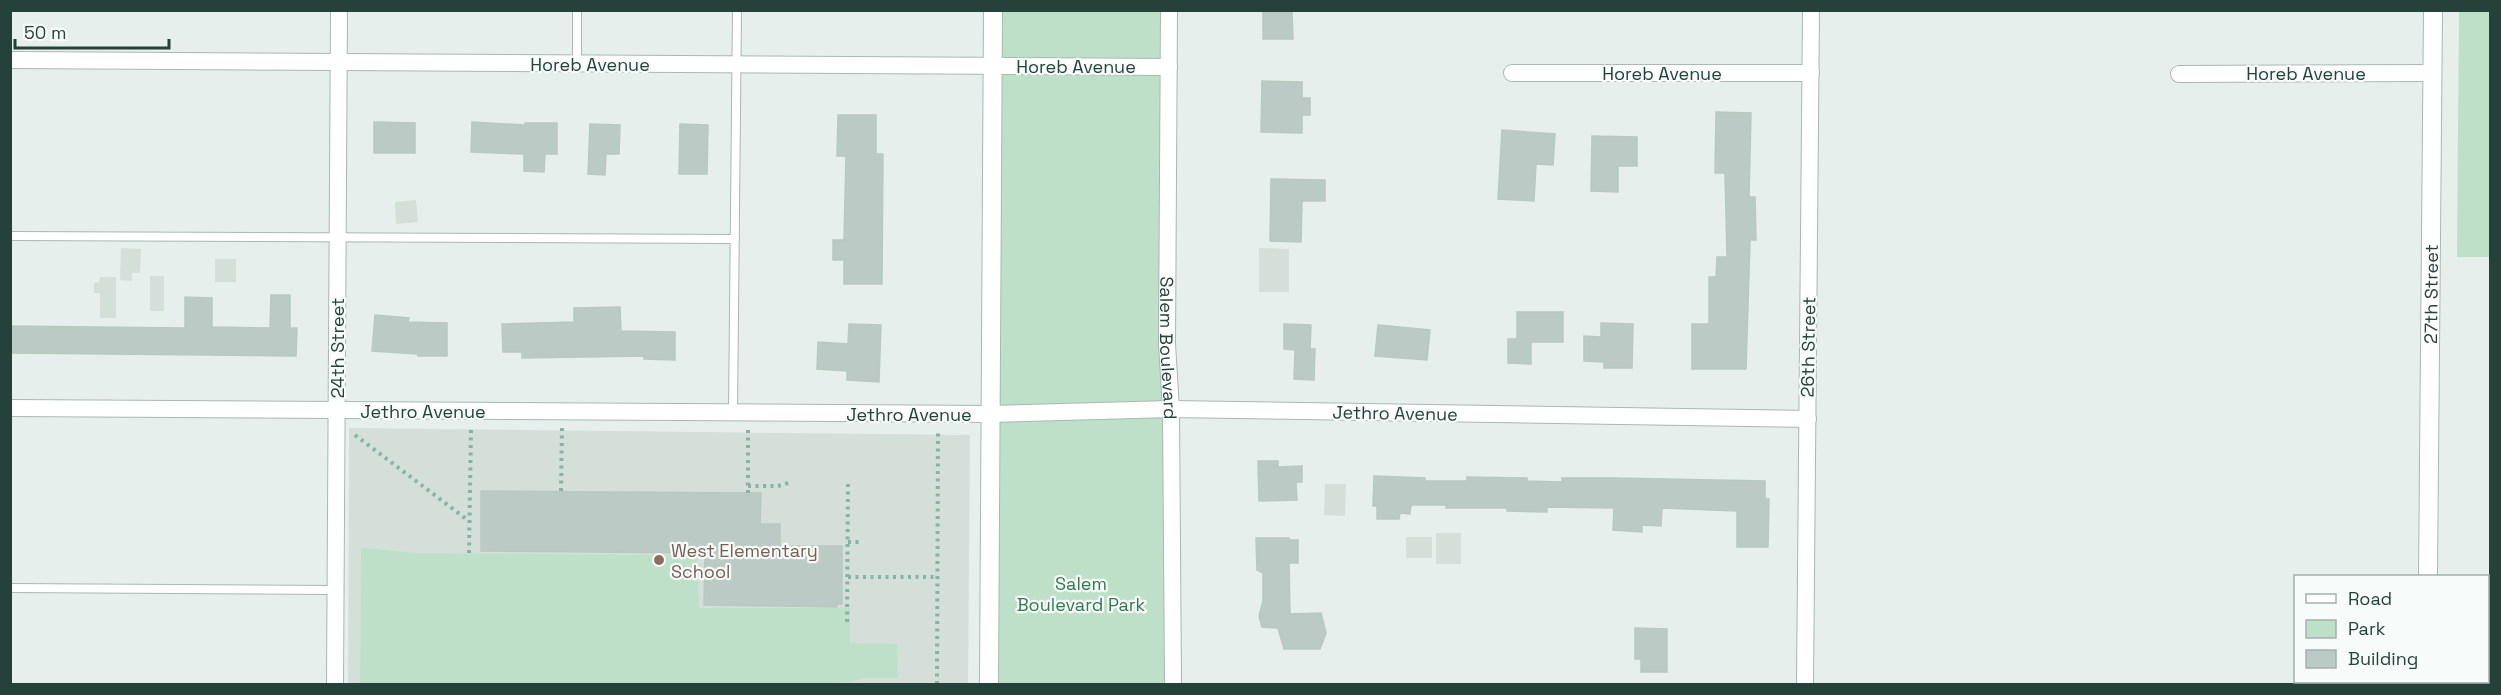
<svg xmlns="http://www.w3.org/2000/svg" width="2501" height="695" viewBox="0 0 2501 695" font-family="'Space Grotesk',sans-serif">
	<rect width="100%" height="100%" fill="#e6efeb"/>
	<g fill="#d4dfda">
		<path d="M416,200L418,222L396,224L395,202Z"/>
		<path d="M121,248L141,249L140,273H132V281L120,280Z"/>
		<path d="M1259,248L1289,249V292H1259Z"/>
		<rect x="215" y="259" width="21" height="23"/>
		<rect x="150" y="276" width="14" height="35"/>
		<path d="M100,277H116V318H100V293H94V283L99,282Z"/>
		<path d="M349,428L970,435L968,684H348Z"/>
		<path d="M1325,484H1346L1345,516L1324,515Z"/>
		<rect x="1436" y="533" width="25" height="31"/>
		<rect x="1406" y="537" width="26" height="21"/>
	</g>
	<g fill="#bfe0c8">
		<path d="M993,11H1173V684H990Z"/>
		<path d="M2459,11H2490V257H2457Z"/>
		<path d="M361,548L417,553L697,555L699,608H850V643L897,644L898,678H865L851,682L838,683L888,684H360Z"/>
	</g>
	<g fill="#bbcac4" stroke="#b8c9c2" stroke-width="1.5">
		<path d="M1263,10H1292L1293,39H1263Z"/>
		<path d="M1262,81L1302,82V98H1310V115H1302V133L1261,132Z"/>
		<path d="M1716,112L1751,113L1749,197H1755L1756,240H1750L1746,369H1692V324H1709V277H1716L1717,257H1727L1725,173H1715Z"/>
		<path d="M838,115H876V154H883L882,284H844V260H833V240H844L846,156H837Z"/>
		<path d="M374,122L415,123V153H374Z"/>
		<path d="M472,122L525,125V123H557V154H545L544,172L524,171V154L471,152Z"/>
		<path d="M590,124L620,125L619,154H606L605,175L588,174Z"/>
		<path d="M680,124L708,125L707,174H679Z"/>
		<path d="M1502,130L1555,134L1553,165L1536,164L1534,201L1498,199Z"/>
		<path d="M1592,136L1637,137V166H1618V192L1591,191Z"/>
		<path d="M1271,179L1325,180V201H1302L1301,242L1270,241Z"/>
		<path d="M271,295H290V328H297L296,356L10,353V326L185,328V297L212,298V327L270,328Z"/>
		<path d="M620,307L621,331L675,332V360L644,359V356L522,358V352H503L502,324L574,322V308Z"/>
		<path d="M1517,312H1563V342H1531V364L1508,363V339H1517Z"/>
		<path d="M375,315L409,318L408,322L447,323V356H418V354L372,351Z"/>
		<path d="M1601,323L1633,324L1632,368H1604V362L1584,361V336L1601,337Z"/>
		<path d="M849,324L881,325L879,382L847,380V371L817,369L818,342L848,344Z"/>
		<path d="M1284,324L1311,325L1310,349H1315L1314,380L1294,379L1295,350L1284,349Z"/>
		<path d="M1378,325L1430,330L1427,360L1375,356Z"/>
		<path d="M1258,461H1278V467L1302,466V482H1296L1297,500L1259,501Z"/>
		<path d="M1374,476L1425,478V481H1467V477L1527,478V481L1562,482V478H1615L1765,481V499H1769L1768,547H1737V511L1662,508L1661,526L1642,525V532L1613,530L1614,508L1547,507V512L1507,511V508H1446L1447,505H1411L1410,514L1400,513L1399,519H1377V506H1373Z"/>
		<path d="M481,491L761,493L760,524H780V546H842V604H837V607L704,605L705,553L481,551Z"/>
		<path d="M1256,538H1289V540H1298V563H1289L1290,614L1321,613L1326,633L1320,649H1284L1278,628L1262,627L1259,616L1263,601V573L1257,570Z"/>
		<path d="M1635,628L1667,629V672H1641V659H1635Z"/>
	</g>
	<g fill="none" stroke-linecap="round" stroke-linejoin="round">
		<g stroke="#a8b8b2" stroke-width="10">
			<g id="lane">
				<path d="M577,10V64"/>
				<path d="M10,236L735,239"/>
				<path d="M733,413L737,10"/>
				<path d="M10,588L335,590"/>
			</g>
		</g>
		<g stroke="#a8b8b2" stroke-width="18">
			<g id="street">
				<path id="s1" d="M1169,10L1167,344L1171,409L1173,684"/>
				<path d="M10,60L1169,67"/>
				<path d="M1512,73H1811"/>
				<path d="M2179,74L2432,73"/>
				<path d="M10,408L991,414L1171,409L1808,419"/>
				<path d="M335,684L339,10"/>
				<path d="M1805,684L1811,10"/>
			</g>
		</g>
		<g stroke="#a4bbb3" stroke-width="20">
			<g id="secondary">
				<path id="s2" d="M2428,576L2433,10"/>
				<path d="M989,684L993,10"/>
				<path d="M2427,684V682"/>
			</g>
		</g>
		<g stroke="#86b3a5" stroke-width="4" stroke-dasharray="3 4.5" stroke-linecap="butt">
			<path d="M355,435L469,521"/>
			<path d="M748,486H778L792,482"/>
			<path d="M561,491L562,427"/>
			<path d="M748,493V428"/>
			<path d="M848,542H862"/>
			<path d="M469,553L471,427"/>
			<path d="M848,577H938"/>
			<path d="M847,622L848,482"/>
			<path d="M937,684L938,430"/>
		</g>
		<use href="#lane" stroke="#fff" stroke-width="8"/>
		<use href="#street" stroke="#fff" stroke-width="16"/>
		<use href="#secondary" stroke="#fff" stroke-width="18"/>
	</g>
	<circle fill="#8d6e63" stroke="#f7fbf9" stroke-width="2" cx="659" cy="560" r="6"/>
	<g text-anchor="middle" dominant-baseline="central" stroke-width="4.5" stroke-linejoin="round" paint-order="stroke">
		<g font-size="18" fill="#24423a" stroke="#f7fbf9">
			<text x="590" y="64">Horeb Avenue</text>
			<text x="1076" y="66">Horeb Avenue</text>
			<text x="1662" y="73">Horeb Avenue</text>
			<text x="2306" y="73">Horeb Avenue</text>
			<text stroke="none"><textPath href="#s2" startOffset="282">27th Street</textPath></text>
			<text transform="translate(1808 347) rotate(-89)">26th Street</text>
			<text transform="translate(337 348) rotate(-90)">24th Street</text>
			<text stroke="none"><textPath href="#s1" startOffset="338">Salem Boulevard</textPath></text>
			<text x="423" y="411">Jethro Avenue</text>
			<text transform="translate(1395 413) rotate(1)">Jethro Avenue</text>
			<text x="909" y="414">Jethro Avenue</text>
		</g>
		<g font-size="18" fill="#785e54" stroke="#f7fbf9" text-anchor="start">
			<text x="671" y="550">West Elementary<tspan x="671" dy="21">School</tspan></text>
		</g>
		<g font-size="18" fill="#2d7a4b" stroke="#f7fbf9">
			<text x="1081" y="583">Salem<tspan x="1081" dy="21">Boulevard Park</tspan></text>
		</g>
	</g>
	<rect width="2501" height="695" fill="none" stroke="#24423a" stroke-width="24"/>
	<rect x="2294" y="575" width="195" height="108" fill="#f7fbf9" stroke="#a3b1ad" stroke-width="1.5"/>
	<rect x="2306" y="594" width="30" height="9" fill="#ffffff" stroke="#a3b1ad" stroke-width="1.5"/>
	<text x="2348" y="605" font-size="18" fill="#24423a">Road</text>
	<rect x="2306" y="620" width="30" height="18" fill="#bfe0c8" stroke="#a3b1ad" stroke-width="1.5"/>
	<text x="2348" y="635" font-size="18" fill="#24423a">Park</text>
	<rect x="2306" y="650" width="30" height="18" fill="#bbcac4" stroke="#a3b1ad" stroke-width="1.5"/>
	<text x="2348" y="665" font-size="18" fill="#24423a">Building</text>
	<path d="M15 39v9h154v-9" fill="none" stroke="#24423a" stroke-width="3"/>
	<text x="24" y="39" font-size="18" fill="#24423a" stroke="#f7fbf9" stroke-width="4.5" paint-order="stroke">50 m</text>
</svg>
